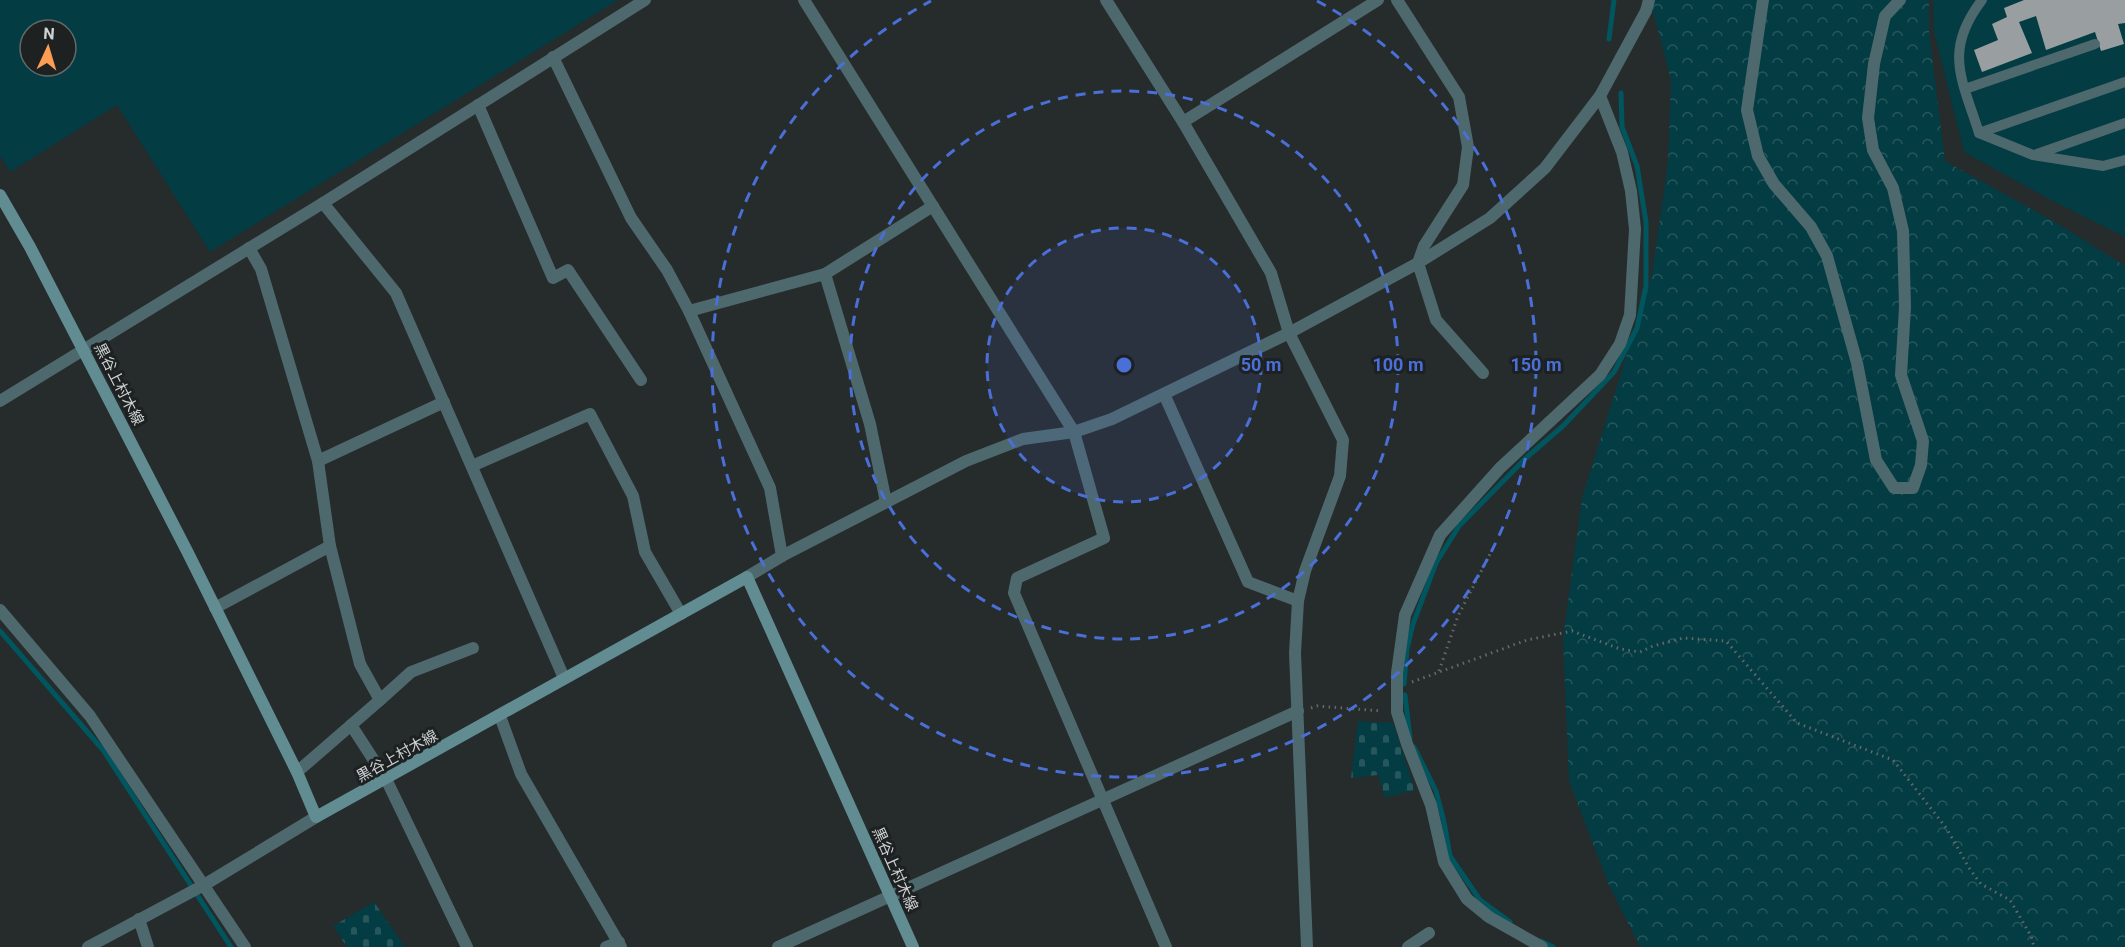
<svg xmlns="http://www.w3.org/2000/svg" width="2125" height="947" viewBox="0 0 2125 947" font-family="Roboto,'Noto Sans JP',sans-serif">
	<defs>
		<pattern id="forest-crowns" width="20" height="18" patternUnits="userSpaceOnUse" patternTransform="scale(1.5)"><rect width="20" height="18" fill="#033c42"/><path d="M2 6a3 3 0 1 1 6 0M12 15a3 3 0 1 1 6 0" fill="none" stroke="#27575c"/></pattern>
		<pattern id="cemetery-stones" width="16" height="16" patternUnits="userSpaceOnUse" patternTransform="scale(1.5)"><rect width="16" height="16" fill="#033c42"/><path d="M2 7V4a2 2 0 0 1 4 0v3zM10 15v-3a2 2 0 0 1 4 0v3z" fill="#27575c"/></pattern>
	</defs>
	<rect width="100%" height="100%" fill="#262b2c"/>
	<g fill="#033c42" fill-rule="evenodd">
		<path d="M0,0H618L210,252L117,105L10,172L0,156ZM30,30H66V66H30Z"/>
		<path d="M1933,0H2125V237L2049,199L1964,152L1934,32Z"/>
	</g>
	<path fill="url(#forest-crowns)" d="M1650,0H1929V32L1945,161L2060,225L2125,266V947H1640L1608,883L1569,781L1563,638L1582,498L1652,274L1668,163L1671,80Z"/>
	<g fill="url(#cemetery-stones)">
		<path d="M1358,721L1393,723L1415,790L1385,798L1378,775L1351,778Z"/>
		<path d="M374,902L405,947H347L333,926Z"/>
	</g>
	<g fill="none" stroke-linecap="round" stroke-linejoin="round">
		<g stroke="#00565f" stroke-width="5">
			<path d="M1609,39L1614,0"/>
			<path d="M0,631L103,750L231,947"/>
			<path d="M1404,684L1407,649L1413,624L1436,563L1459,526L1527,457L1563,426L1614,372L1637,328L1646,286V222L1637,166L1622,127L1621,93"/>
			<path d="M1405,695L1410,738"/>
			<path d="M1414,747L1436,791L1444,822L1450,856L1480,900L1510,922"/>
			<path d="M1541,941L1553,947"/>
		</g>
	</g>
	<path fill="#999fa0" d="M2024,0H2125V23L2118,24L2124,44L2101,51L2095,32L2046,50L2036,16L2019,22L2032,53L1982,72L1974,50L1998,40L1992,24L2007,17L2004,8Z"/>
	<g fill="none" stroke-linecap="round" stroke-linejoin="round">
		<g stroke="#65696a" stroke-width="3" stroke-dasharray="1.5 4.5" stroke-linecap="butt">
			<path d="M1439,671L1458,616L1491,552"/>
			<path d="M1412,682L1527,640L1572,631L1620,649L1640,652L1653,646L1683,638L1726,641L1797,723L1893,760L1947,829L1969,868L1981,884L2010,900L2031,936L2034,947"/>
			<path d="M1311,708L1317,706L1382,711"/>
		</g>
		<g stroke="#4e696d" stroke-width="10">
			<path d="M1982,0C1943,51 1962,79 1979,133L2125,82"/>
			<path d="M1965,89L2095,44"/>
			<path d="M1979,133L2033,155L2103,166L2125,160"/>
			<path d="M2037,154L2125,123"/>
		</g>
		<g stroke="#4e696d" stroke-width="12">
			<path d="M804,0L1074,432L1104,538L1017,578L1014,593L1166,947"/>
			<path d="M1106,0L1183,122L1271,273L1289,333L1343,440L1340,476L1305,571L1298,601L1295,653L1307,947"/>
			<path d="M1397,0L1459,97L1468,147L1463,185L1424,246L1418,263L1436,320L1483,373"/>
			<path d="M553,57L631,218L667,270L689,311L770,488L782,556"/>
			<path d="M478,105L553,278L568,270L641,380"/>
			<path d="M1183,122L1378,0"/>
			<path d="M323,203L396,293L564,678"/>
			<path d="M249,248L261,269L318,461L444,402"/>
			<path d="M825,274L870,424L886,502"/>
			<path d="M689,311L825,274L933,206"/>
			<path d="M1164,394L1248,582L1298,601"/>
			<path d="M0,401L323,203L645,0"/>
			<path d="M472,466L590,414L633,496L645,552L681,614"/>
			<path d="M215,608L330,546L318,461"/>
			<path d="M0,610L90,716L245,947"/>
			<path d="M380,700L411,672L473,648"/>
			<path d="M500,716L521,774L621,947"/>
			<path d="M351,725L386,779L467,947"/>
			<path d="M297,772L380,700L360,664L330,546"/>
			<path d="M139,919L148,947"/>
			<path d="M606,947L619,942"/>
			<path d="M778,947L1298,711"/>
			<path d="M1408,947L1429,933"/>
			<path d="M1542,947L1489,917L1467,899L1444,862L1431,805L1407,744L1397,712V673L1405,615L1440,535L1500,468L1600,375L1620,344L1630,315L1635,229L1631,191L1622,152L1600,96"/>
		</g>
		<g stroke="#4e696d" stroke-width="12">
			<path d="M1763,0L1747,110L1758,156L1774,184L1811,227L1827,256L1857,363L1876,460L1894,488H1913L1921,465L1923,441L1901,375L1905,307L1903,231L1893,188L1873,150L1868,118L1874,64L1885,16L1900,0"/>
			<path d="M747,577L782,556L966,461L1023,439L1074,432L1112,419L1289,333L1418,263L1490,218L1545,168L1600,96L1646,11L1649,0"/>
			<path d="M88,947L204,885L316,817"/>
		</g>
		<path stroke="#608c92" stroke-width="12" d="M0,195L30,247L188,553L297,772L316,817L747,577L913,947"/>
	</g>
	<circle cx="1124" cy="365" r="137" fill="#4a6fd7" fill-opacity=".12"/>
	<g fill="none" stroke="#4a6fd7" stroke-width="3" stroke-dasharray="10 8">
		<circle cx="1124" cy="365" r="137"/>
		<circle cx="1124" cy="365" r="274"/>
		<path d="M1317 1A412 412 0 1 1 931 1"/>
	</g>
	<g text-anchor="middle" dominant-baseline="central" stroke-width="6" stroke-linejoin="round" paint-order="stroke">
		<g font-size="15" fill="#cfd2d3" stroke="#1d2122">
			<text transform="translate(119 384) rotate(63)">黒谷上村木線</text>
			<text transform="translate(397 756) rotate(-29)">黒谷上村木線</text>
			<text transform="translate(895 869) rotate(66)">黒谷上村木線</text>
		</g>
	</g>
	<circle cx="1124" cy="365" r="9" fill="#4a6fd7" stroke="#1d2122" stroke-width="3"/>
	<g font-size="18" text-anchor="middle" font-weight="bold" fill="#4a6fd7" stroke="#1d2122" stroke-width="6" stroke-linejoin="round" paint-order="stroke">
		<text x="1261" y="371">50 m</text>
		<text x="1398" y="371">100 m</text>
		<text x="1536" y="371">150 m</text>
	</g>
	<g transform="translate(48 48) rotate(4)"><circle r="28" fill="#1d2122" stroke="#646869" stroke-width="1.5"/>
	<path d="M0-4.5L10 22L0 15L-10 22Z" fill="#fc9d53"/>
	<text y="-9" font-size="16" font-weight="bold" text-anchor="middle" fill="#cfd2d3">N</text>
	</g>
</svg>
